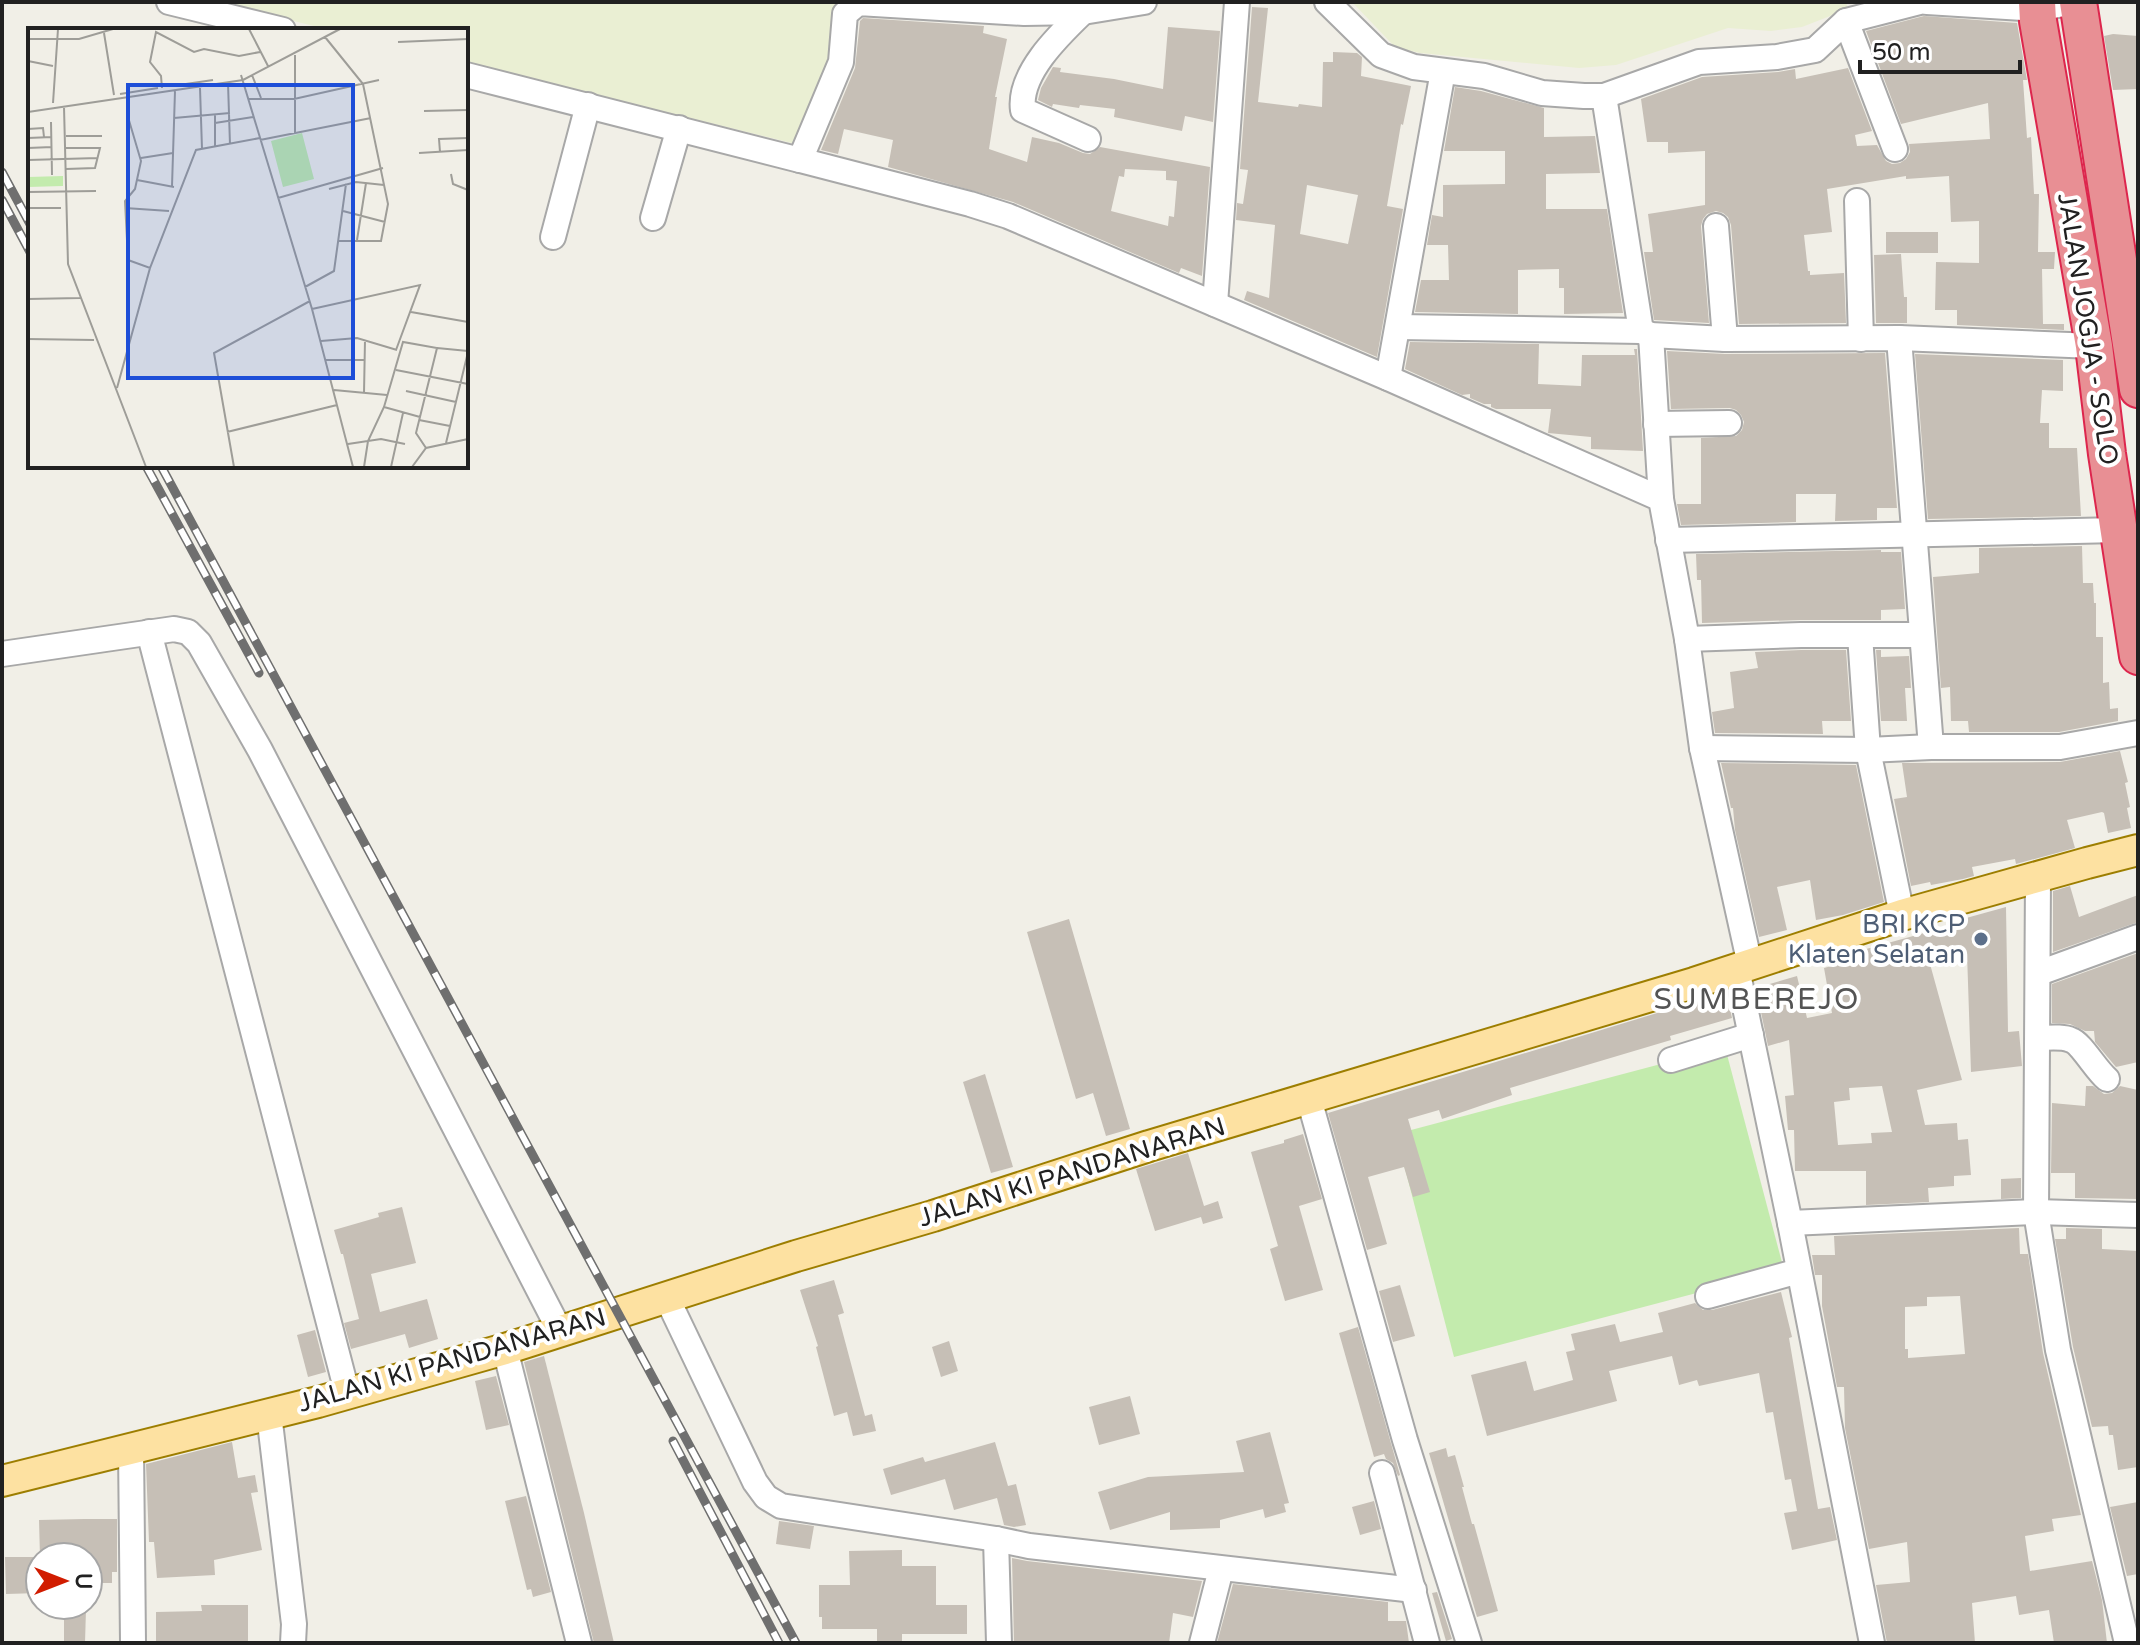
<svg xmlns="http://www.w3.org/2000/svg" width="2140" height="1645" viewBox="0 0 2140 1645" font-family="'Varela Round',sans-serif">
	<rect width="100%" height="100%" fill="#f1efe7"/>
	<g fill="#eaefd3">
		<path d="M216,2H844L837,63L796,144L466,63V30H330Z"/>
		<path d="M1352,2H1846L1848,9L1802,27L1771,31L1728,28L1616,65L1579,68L1420,53L1395,47Z"/>
	</g>
	<path fill="#c3ebad" d="M1725,1047L1784,1270L1454,1357L1396,1134Z"/>
	<g fill="#c6bfb6" fill-rule="evenodd">
		<path d="M1252,7L1268,8L1258,102L1298,107L1299,104L1322,107L1323,62H1333V52L1357,53L1362,57L1361,76L1411,86L1403,125L1401,124L1387,206L1403,209L1377,357L1244,300L1247,291L1269,298L1275,225L1236,220L1237,203L1243,204L1248,170L1240,169ZM1307,185L1358,195L1348,244L1300,234Z"/>
		<path d="M1924,16L2017,23L2027,80H2023L2027,138L2031,137L2034,194H2039L2038,252H2055L2054,269H2042L2043,324H2064V330L1957,325V310H1935L1936,262L1979,263V221L1951,222L1949,176L1906,179V176L1827,189L1832,232L1804,235L1808,271H1810V275L1844,273L1846,323L1739,324L1731,225L1728,217L1723,213L1716,211L1707,214L1703,219L1701,226L1709,323L1654,320L1644,252H1653L1648,214L1705,205V151L1668,153V142H1647L1641,99L1702,77L1778,72L1795,69L1796,79L1848,68L1872,131L1855,135L1857,146L1877,145L1886,161L1892,164L1900,163L1906,159L1910,152L1909,144L1990,139L1988,103L1901,124L1866,31Z"/>
		<path d="M863,18L984,26L983,33L1007,39L995,97H997L989,149L1027,162L1032,137L1059,143L1083,153L1090,154L1100,147L1210,167L1202,276L1181,268L1179,273L1013,202L888,167L893,140L844,129L838,154L821,150L855,68L860,21ZM1125,169L1166,171V180L1177,181L1174,217L1169,216L1168,226L1111,211L1119,176L1124,177Z"/>
		<path d="M1168,27L1220,31L1213,122L1185,116L1182,131L1114,117L1115,109L1080,105L1079,108L1053,104L1052,107L1038,100L1041,88L1053,67L1061,68L1060,72L1114,79L1163,89Z"/>
		<path d="M2113,34L2138,36V89L2113,90L2104,36Z"/>
		<path d="M1455,87L1481,91L1544,108V137L1595,136L1600,173L1546,174V209H1607L1623,313L1564,314V288H1559V269L1518,270V314L1415,312L1421,280H1449L1448,245H1427L1432,215L1443,217V185L1505,184V151H1444Z"/>
		<rect x="1886" y="232" width="52" height="21"/>
		<path d="M1901,254L1904,297H1907V323H1876L1874,255Z"/>
		<path d="M1410,342L1539,344L1538,384L1581,386L1582,355H1635L1634,349H1637L1643,451L1591,449V437L1548,433L1551,409H1496L1491,407V404H1484L1470,398V394L1462,395L1405,369Z"/>
		<path d="M1667,351L1725,354L1885,353L1897,508H1877V520L1835,521L1836,494H1796V522L1681,525L1677,504H1701V438L1736,436L1742,430L1744,422L1741,415L1736,410L1730,408L1671,409Z"/>
		<path d="M1915,354L2063,360V391L2042,390L2040,423H2049V448H2077L2081,516L1928,519Z"/>
		<path d="M2082,546L2083,583H2093L2094,603H2096V637H2103V683L2109,682L2110,709L2118,708V721L2059,732H1969L1968,721H1951L1950,687L1941,688L1933,577L1979,573V548Z"/>
		<path d="M1881,550V552H1901L1905,609L1881,610V620H1800L1702,623L1701,580H1697L1696,554Z"/>
		<path d="M1801,650H1846L1851,721H1822L1823,734L1715,733L1712,712L1734,708L1730,672L1758,668L1755,652Z"/>
		<path d="M1876,650H1881V657L1909,656L1911,688H1905L1907,721H1881Z"/>
		<path d="M2120,751L2128,782L2125,783L2130,807L2127,808L2131,828L2108,833L2104,813L2102,812L2067,820L2075,848L2016,864L2015,859L1972,867L1974,876L1963,879L1931,885L1930,882L1911,886L1894,799L1907,797L1902,763L2060,762Z"/>
		<path d="M1721,763L1856,765L1884,902L1843,915L1816,920L1810,880L1777,887L1787,930L1759,937L1735,830L1733,808H1731Z"/>
		<path d="M2070,886L2079,917L2138,895V922L2053,952V891Z"/>
		<path d="M2006,907L2008,1032L2019,1031L2022,1066L1971,1072L1967,953L1930,964L1962,1080L1917,1090L1925,1125L1957,1123L1958,1140L1968,1139L1971,1175L1954,1176V1186L1928,1188L1929,1202L1866,1205V1171H1795L1794,1130H1788L1785,1096L1794,1095L1789,1040L1768,1046L1756,988L1797,976L1807,1018L1832,1013L1824,968L1842,963L1841,956L1960,923L1959,920ZM1882,1086L1892,1132L1871,1133L1872,1143L1838,1145L1834,1102L1850,1100L1849,1088Z"/>
		<path d="M1069,919L1130,1129L1106,1136L1093,1093L1076,1099L1027,932Z"/>
		<path d="M2138,953V1062L2116,1067L2095,1042L2094,1031H2085L2070,1024L2052,1023V984Z"/>
		<path d="M1723,993L1724,997L1727,996L1732,1018L1670,1036L1671,1040L1510,1088L1512,1095L1442,1119L1439,1110L1408,1119L1430,1192L1413,1197L1404,1167L1368,1177L1387,1244L1367,1250L1328,1113Z"/>
		<path d="M985,1074L1013,1167L991,1173L963,1082Z"/>
		<path d="M2086,1086H2093L2104,1094L2112,1093L2120,1086L2138,1090V1199L2075,1198V1173H2051L2052,1103L2085,1106Z"/>
		<path d="M1303,1134L1322,1199L1299,1206L1323,1290L1285,1301L1270,1249L1278,1246L1251,1152L1284,1143V1140Z"/>
		<path d="M1188,1153L1204,1206L1218,1201L1223,1218L1203,1224L1201,1217L1155,1231L1136,1169Z"/>
		<path d="M2021,1178V1198L2001,1199V1179Z"/>
		<path d="M402,1207L416,1263L371,1274L380,1312L427,1299L438,1339L409,1348L405,1334L351,1349L344,1323L359,1319L343,1254H341L334,1230L379,1217L378,1213Z"/>
		<path d="M2019,1228L2020,1254H2028L2043,1353L2081,1515L2052,1519L2054,1531L2025,1536L2030,1571L2092,1561L2102,1600L2107,1643H2054L2049,1610L2019,1615L2016,1596L1972,1603L1975,1643H1887L1876,1585L1910,1582L1907,1542L1869,1549L1845,1428L1844,1387H1837L1822,1306V1275H1815L1812,1255H1835L1834,1236ZM1960,1296L1965,1354L1908,1358V1349H1905V1307L1927,1306V1297Z"/>
		<path d="M2066,1228L2102,1229V1249L2138,1251V1467L2118,1470L2113,1435H2109L2108,1426L2092,1427L2073,1347L2055,1239H2066Z"/>
		<path d="M834,1280L844,1313L838,1315L865,1416L872,1414L876,1431L853,1436L847,1412L834,1416L816,1347L818,1346L800,1290Z"/>
		<path d="M1400,1285L1415,1336L1393,1342L1379,1291Z"/>
		<path d="M1781,1292L1792,1337L1789,1338L1818,1509L1830,1507L1837,1540L1792,1550L1784,1513L1797,1511L1791,1479L1785,1480L1773,1412L1766,1413L1759,1373L1699,1386L1697,1380L1679,1385L1672,1356L1609,1371L1617,1401L1487,1436L1471,1375L1526,1361L1534,1391L1573,1380L1566,1352L1575,1350L1571,1334L1615,1324L1620,1342L1663,1332L1658,1313L1695,1303L1703,1310H1712Z"/>
		<path d="M1358,1327L1400,1475L1398,1476L1393,1463L1386,1459L1384,1454L1374,1457L1339,1333Z"/>
		<path d="M315,1330L326,1372L308,1377L297,1335Z"/>
		<path d="M949,1341L958,1371L941,1377L932,1347Z"/>
		<path d="M544,1356L584,1513L614,1643H594L524,1362Z"/>
		<path d="M496,1376L509,1425L486,1430L475,1381Z"/>
		<path d="M1130,1396L1140,1434L1099,1445L1089,1407Z"/>
		<path d="M1270,1432L1289,1503L1284,1504L1286,1512L1265,1518L1263,1509L1220,1520V1528L1170,1530V1512L1110,1530L1098,1492L1148,1477L1244,1472L1236,1441Z"/>
		<path d="M232,1442L238,1478L255,1475L258,1492L251,1493L262,1550L214,1560L215,1575L157,1578L154,1542H149L146,1464Z"/>
		<path d="M995,1442L1008,1486L1016,1484L1026,1525L1014,1527L1004,1525L997,1498L954,1510L945,1479L891,1495L883,1469L923,1457L925,1462Z"/>
		<path d="M1446,1448L1448,1457L1455,1455L1464,1487H1462L1472,1524H1474L1498,1611L1477,1617L1429,1453Z"/>
		<path d="M526,1496L551,1592L533,1597L531,1589L527,1590L505,1501Z"/>
		<path d="M1374,1501L1381,1529L1360,1535L1352,1507Z"/>
		<path d="M2138,1502V1574L2127,1576L2110,1507Z"/>
		<path d="M84,1519H117V1572H112V1583H88V1557H40L39,1520Z"/>
		<path d="M779,1521L814,1526L810,1549L776,1544Z"/>
		<path d="M902,1550V1566H936V1605H967V1634H902V1641H877V1629H822V1617H819V1585H850L849,1551Z"/>
		<path d="M5,1557H40V1593L6,1594Z"/>
		<path d="M1012,1558L1027,1561L1202,1581L1193,1617L1173,1613L1169,1643H1014Z"/>
		<path d="M1233,1584L1388,1602V1621H1406L1409,1643H1217Z"/>
		<path d="M1437,1592L1452,1639L1446,1641L1432,1593Z"/>
		<path d="M201,1605H248V1643H156V1612L202,1611Z"/>
		<path d="M64,1609H86L85,1643H64Z"/>
	</g>
	<g fill="none" stroke-linecap="round" stroke-linejoin="round">
		<g stroke="#a8a8a8" stroke-width="28">
			<g id="minor">
				<path d="M169,2L283,30"/>
				<path d="M1144,2L1083,12L1024,13L858,3L845,14L841,62L800,160L970,204L1008,216L1388,378L1661,499L1687,639L1702,748L1750,965"/>
				<path d="M1327,2L1381,55L1414,67L1484,76L1542,93L1584,96H1604L1699,62L1777,57L1815,50L1846,21L1920,2"/>
				<path d="M1927,2L2038,9L2073,2"/>
				<path d="M1083,12C1059,35 1018,74 1023,110L1088,139"/>
				<path d="M1846,21L1895,149"/>
				<path d="M466,75L800,160"/>
				<path d="M1604,96L1641,331"/>
				<path d="M1857,201L1861,339"/>
				<path d="M653,218L679,128"/>
				<path d="M1716,226L1725,339"/>
				<path d="M553,237L588,105"/>
				<path d="M1215,304L1237,2"/>
				<path d="M1398,327L1641,331L1651,335L1725,339L1899,338L2094,346"/>
				<path d="M1651,335L1661,499"/>
				<path d="M1899,338L1931,747"/>
				<path d="M1388,378L1443,71"/>
				<path d="M1656,424L1729,423"/>
				<path d="M1668,540L2118,530"/>
				<path d="M149,632L347,1392"/>
				<path d="M1860,635L1868,750L1902,915"/>
				<path d="M1687,639L1801,635H1922"/>
				<path d="M2,654L174,629L188,632L199,643L260,750L560,1331"/>
				<path d="M1702,748L1868,750L1931,747H2060L2138,733"/>
				<path d="M2038,877L2036,1212L2058,1350L2127,1643"/>
				<path d="M1737,969L1790,1223L1872,1643"/>
				<path d="M2039,973L2138,937"/>
				<path d="M2038,1038C2048,1038 2062,1036 2071,1040C2081,1043 2096,1070 2107,1079"/>
				<path d="M1671,1060L1751,1035"/>
				<path d="M1309,1099L1405,1440L1469,1643"/>
				<path d="M1790,1223L2036,1212L2138,1215"/>
				<path d="M666,1296L755,1482L766,1497L781,1506L996,1539L1029,1546L1414,1590"/>
				<path d="M1708,1296L1799,1271"/>
				<path d="M505,1349L579,1643"/>
				<path d="M269,1414L294,1624L293,1643"/>
				<path d="M131,1448L133,1643"/>
				<path d="M1382,1473L1427,1643"/>
				<path d="M996,1539L999,1643"/>
				<path d="M1202,1643L1221,1569"/>
			</g>
		</g>
		<g stroke="#9d7e00" stroke-width="34">
			<path id="major" d="M2,1481L318,1402L505,1349L796,1256L933,1216L1149,1146L1694,983L1902,915L2087,863L2138,850"/>
		</g>
		<g stroke="#dd264d" stroke-width="40">
			<g id="highway">
				<path d="M2037,2L2038,21L2094,346L2107,454L2138,656"/>
				<path d="M2078,2L2138,389"/>
			</g>
		</g>
		<use href="#minor" stroke="#fff" stroke-width="24"/>
		<use href="#major" stroke="#fde1a1" stroke-width="30"/>
		<use href="#highway" stroke="#e88f94" stroke-width="36"/>
		<g stroke="#6f6f6f" stroke-width="9">
			<g id="rail">
				<path d="M2,172L30,224"/>
				<path d="M2,200L30,252"/>
				<path d="M146,466L259,673"/>
				<path d="M161,466L796,1643"/>
				<path d="M673,1441L779,1643"/>
			</g>
		</g>
		<use href="#rail" stroke="#fff" stroke-width="6" stroke-dasharray="18" stroke-linecap="butt"/>
	</g>
	<circle fill="#5c6f8a" stroke="#fff" stroke-width="3" cx="1981" cy="939" r="8"/>
	<g text-anchor="middle" dominant-baseline="central" stroke-width="8" stroke-linejoin="round" paint-order="stroke">
		<g font-size="26" fill="#212121" stroke="#fff">
			<text transform="translate(2088 329) rotate(81)">JALAN JOGJA - SOLO</text>
			<text transform="translate(1072 1172) rotate(-17)">JALAN KI PANDANARAN</text>
			<text transform="translate(452 1360) rotate(-16)">JALAN KI PANDANARAN</text>
		</g>
		<g font-size="26" fill="#4e5e75" stroke="#fff" text-anchor="end">
			<text x="1965" y="924">BRI KCP<tspan x="1965" dy="30">Klaten Selatan</tspan></text>
		</g>
		<g font-size="30" letter-spacing="2" fill="#545454" stroke="#fff">
			<text x="1757" y="999">SUMBEREJO</text>
		</g>
	</g>
	<g transform="translate(28 28)">
		<rect width="440" height="440" fill="#f1efe7"/>
		<path d="M274,105L286,151L255,159L243,113ZM35,148V158L0,159V149Z" fill="#c3ebad"/>
		<path fill="none" stroke="#9e9d98" stroke-width="2" d="M221,1L240,38M76,5L86,67M297,9L335,56L360,176L353,213H311M0,11H51L85,1M370,14L440,11M267,27V105M0,33L25,38M213,47L284,281L325,439M224,47L233,70M200,55L202,117M151,57L185,52M134,60L133,48L122,34L128,4L166,24L176,21L211,28L232,24M172,60L174,121M92,66L130,60M101,70L100,89L113,133L107,161L97,173L100,232L122,240L168,122L232,110M220,71H266L351,52M25,75L30,1M36,79L40,236L118,439M396,83L440,82M0,84L215,52L312,1M187,87V119M146,90L202,85M23,94L24,147M187,95L225,89M0,101L15,100L16,109M38,108H74M0,110L24,109M232,112L343,90M0,120L24,119M37,120H72L67,140L38,141M412,124L411,111L440,110M391,125L440,122M113,130L145,125M0,132L70,130M423,146L425,156L440,162M109,152L146,159M144,158L147,63M301,161L328,154L356,157M0,164L68,163M250,170L355,140M0,180H33M97,180L141,183M315,183L357,194M329,212L338,155M277,259L306,243L318,156M0,271L52,270M284,281L392,257L368,322M383,284L440,294M0,311L66,312M293,313L329,310L369,322M409,320L440,323M298,332H336M368,342L440,356M89,360L122,240M306,362L359,367M378,363L428,374M336,365L337,312M356,379L392,389M391,392L422,398M199,404L309,377M418,415L440,324M320,416L353,411L377,416M206,439L186,325L282,273M336,439L340,413L356,379L375,314L409,320L388,405L398,420M363,439L375,385M384,439L398,420L440,411"/>
		<path fill="#1d4ed8" fill-opacity="0.15" stroke="#1d4ed8" stroke-width="4" d="M100,57H325V350H100Z"/>
		<rect width="440" height="440" fill="none" stroke="#212121" stroke-width="4"/>
	</g>
	<rect width="2140" height="1645" fill="none" stroke="#212121" stroke-width="8"/>
	<g transform="translate(64 1581) rotate(90)"><circle r="38" fill="#ffffff" stroke="#a6a6a6" stroke-width="2"/>
	<path d="M0-6L14 30L0 20L-14 30Z" fill="#d11c00"/>
	<text y="-12" font-size="22" font-weight="bold" text-anchor="middle" fill="#212121">U</text>
	</g>
	<path d="M1860 60v12h160v-12" fill="none" stroke="#212121" stroke-width="4"/>
	<text x="1872" y="60" font-size="24" fill="#212121" stroke="#ffffff" stroke-width="6" paint-order="stroke">50 m</text>
</svg>
